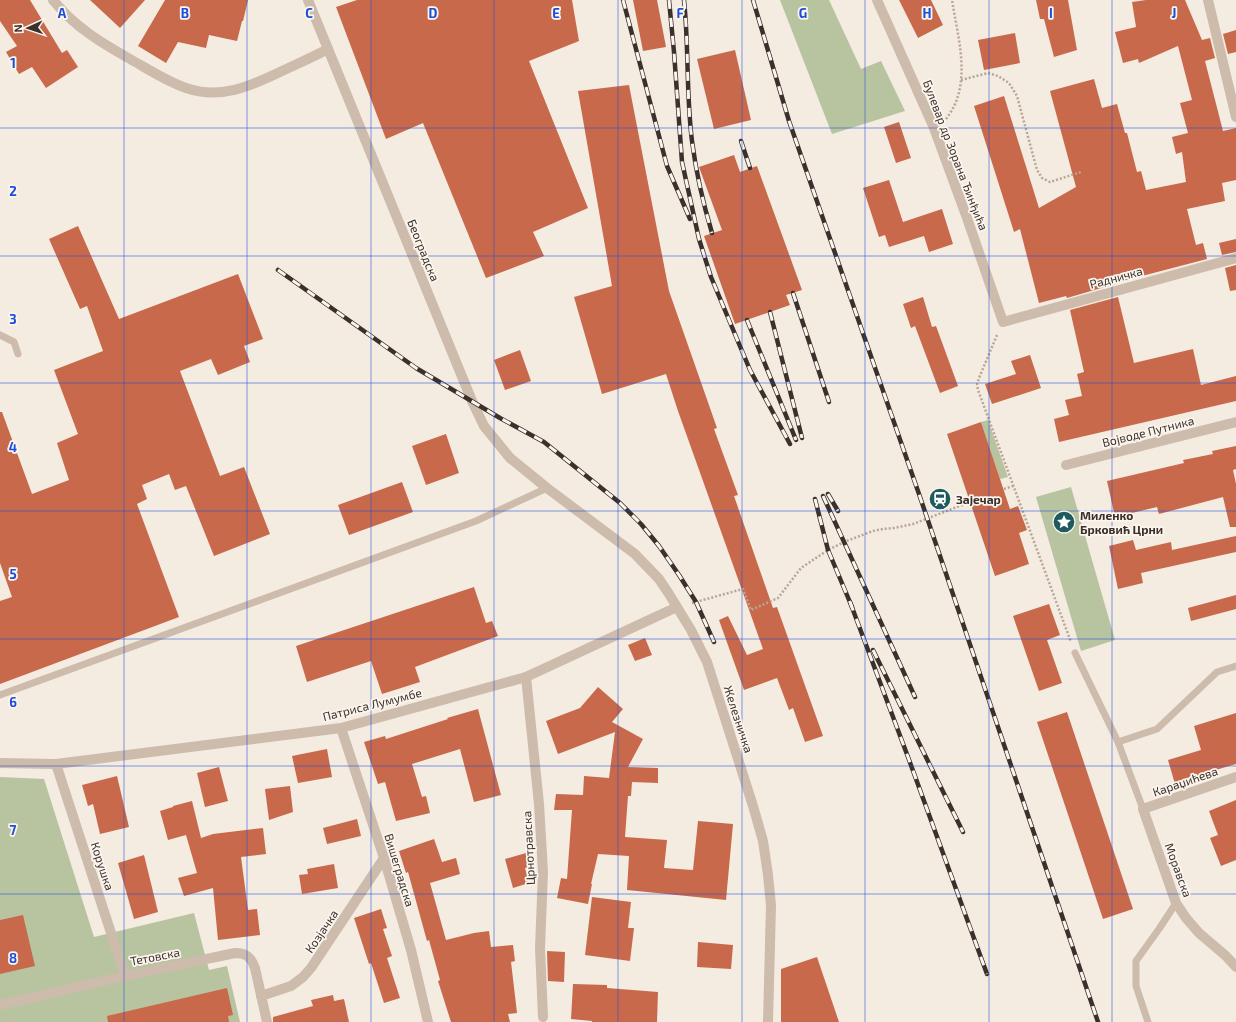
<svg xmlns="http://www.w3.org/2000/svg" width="1236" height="1022" viewBox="0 0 1236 1022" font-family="'Exo 2',sans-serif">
	<rect width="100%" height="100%" fill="#f4ebe1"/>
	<g fill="#b8c4a0">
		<path d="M780,0H829L861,69L881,61L905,111L832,134Z"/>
		<path d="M988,420L1008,477L1000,479L981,422Z"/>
		<path d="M1071,487L1115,640L1081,651L1036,497Z"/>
		<path d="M0,777L44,779L94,937L194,913L209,970L227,966L240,1022H0Z"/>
	</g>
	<g fill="#c8694b">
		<path d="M0,0H30L62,53L67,50L78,67L46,88L32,67L19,74L6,52L17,46L0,21Z"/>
		<path d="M90,0H145L120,28Z"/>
		<path d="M165,0H248L243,21H242L237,41L209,35L206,48L178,42L166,63L138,46Z"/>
		<path d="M357,0H572L579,41L529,61L588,208L533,232L544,256L486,278L423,123L386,139L336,7Z"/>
		<path d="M633,0H657L666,47L643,51Z"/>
		<path d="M899,0H931L943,25L918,38Z"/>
		<path d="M1036,0H1068L1077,50L1054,57L1044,19H1040Z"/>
		<path d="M1146,0H1185L1202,40L1210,38L1215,58L1205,61L1223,131L1236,128V180L1222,183L1225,201L1187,209L1196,245L1203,243L1207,259L1115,283V284L1067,298L1066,296L1039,303L1020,229L1014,232L974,106L1004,96L1039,208L1076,187L1050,91L1094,79L1102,108L1117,104L1125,133H1127L1137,172L1141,171L1146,190L1186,182L1182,152L1176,154L1172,137L1188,133L1180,103L1192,100L1178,46L1139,63L1138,59L1123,63L1115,32L1136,27L1132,2Z"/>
		<path d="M1236,30V52L1228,54L1223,34Z"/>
		<path d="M1015,33L1020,63L984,70L978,40Z"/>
		<path d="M735,50L751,120L714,129L697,59Z"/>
		<path d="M629,85L669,291L717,428L714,429L738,495L734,496L773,608L777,607L823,736L805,742L793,708L789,710L777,678L744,690L719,620L728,616L747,655L763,649L678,411L666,374L602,394L574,297L612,286L578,91Z"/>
		<path d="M899,122L911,158L896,163L884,127Z"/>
		<path d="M734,155L740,172L757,166L802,290L786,295L790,305L735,324L704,236L722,230L699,167Z"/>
		<path d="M889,180L903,222L942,209L953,244L929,252L924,236L889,247L885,235L879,237L863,188Z"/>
		<path d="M78,226L119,319L238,274L263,339L244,346L250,362L218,375L211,359L180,371L220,476L244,467L270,534L214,556L186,486L175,490L169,474L142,485L147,499L137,504L179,617L0,684V601L12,597L0,563V412H2L32,494L69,480L57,443L78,434L54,370L103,351L87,306L80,309L49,239Z"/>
		<path d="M1236,239V252L1222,255L1219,243Z"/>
		<path d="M1236,265V290L1230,291L1225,268Z"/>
		<path d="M923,297L932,327L936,326L958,386L940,393L915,326L911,328L903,304Z"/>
		<path d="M1118,297L1134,363L1193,349L1201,385L1236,376V401L1059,442L1054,419L1069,415L1065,400L1082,396L1077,374L1084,372L1070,310Z"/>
		<path d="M520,350L531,381L505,390L494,360Z"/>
		<path d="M1030,355L1041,388L992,404L985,384L1016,374L1011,361Z"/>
		<path d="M981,422L1010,509L1018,506L1027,530L1019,533L1029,564L995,576L947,434Z"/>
		<path d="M446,434L459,473L426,485L412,446Z"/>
		<path d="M1236,446V469L1233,470L1236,484V527H1230L1223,497L1159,514L1157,507L1115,517L1107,481L1184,463L1183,460L1213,454L1212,451Z"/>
		<path d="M402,482L413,512L349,535L338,505Z"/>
		<path d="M1236,536V552L1141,573L1143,583L1118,589L1109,546L1133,540L1136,550L1171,542L1172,550Z"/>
		<path d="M474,587L486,623L492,621L498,636L415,667L420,682L382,694L371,661L307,682L296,646Z"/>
		<path d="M1236,595V609L1191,621L1188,608Z"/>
		<path d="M1049,604L1060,635L1047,640L1062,683L1039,691L1013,616Z"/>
		<path d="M645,638L652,655L635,661L628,645Z"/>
		<path d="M598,687L623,709L612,722L643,739L628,767L658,768V783L632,782L631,796H628L625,837L667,840L664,868L693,870L698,821L733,824L726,900L627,890L629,856L598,854L591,884H592L588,904L557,898L561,878L567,879L572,810H554L556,794L583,795L584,776L609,778L615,732L558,754L546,721L580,708Z"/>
		<path d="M478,709L501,795L474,802L460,749L412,764L422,797L426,796L430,813L396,821L385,782L378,784L364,742L385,736L386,739L448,719L447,718Z"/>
		<path d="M1067,712L1133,909L1103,919L1037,722Z"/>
		<path d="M1236,713V764L1202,774L1203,775L1175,784L1168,760L1201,750L1194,726Z"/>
		<path d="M327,749L332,777L298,783L292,756Z"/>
		<path d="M219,767L228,801L205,807L197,773Z"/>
		<path d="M117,776L129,827L100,834L93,804L88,806L82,785Z"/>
		<path d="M290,786L293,812L269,820L265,789Z"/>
		<path d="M1236,800V860L1221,866L1210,838L1218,835L1209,811Z"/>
		<path d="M192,801L201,838L213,834L263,828L266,854L241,857L248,910L257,909L260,935L218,940L213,888L184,896L178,878L197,873L186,835L168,840L160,811L173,807V806Z"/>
		<path d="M357,819L361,836L327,844L323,828Z"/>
		<path d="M434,839L442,862L456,858L460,874L430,883L446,940L474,933L489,931L491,947L513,945L515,961L511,962L517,1013L508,1014L510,1022H451L438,981L440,980L429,940L427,941L408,872L406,873L399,851Z"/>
		<path d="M526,853L530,867L525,868L529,883L513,888L505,859Z"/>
		<path d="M144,855L158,912L134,919L118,863Z"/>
		<path d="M334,864L338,888L302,894L299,875L308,874L307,869Z"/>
		<path d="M592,897L631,902L628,928H634L630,961L585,955Z"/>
		<path d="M381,909L387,928L383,929L392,956L387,958L400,998L384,1003L371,963L369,964L354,918Z"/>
		<path d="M23,915L35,966L0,974V920Z"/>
		<path d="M698,942L733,945L731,969L697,967Z"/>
		<path d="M547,951L565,952L564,982L548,981Z"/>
		<path d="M817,957L839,1022H781V969Z"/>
		<path d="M573,984L607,985V988L658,992L657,1022H592V1021L571,1019Z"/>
		<path d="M227,988L233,1015L228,1016L229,1022H108L107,1016Z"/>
		<path d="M333,995L334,1001L344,999L349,1022H273V1017L313,1006L311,1000Z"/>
	</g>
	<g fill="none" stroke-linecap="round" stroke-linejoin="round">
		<g stroke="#b9a596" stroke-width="2.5" stroke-dasharray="2 2" stroke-linecap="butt">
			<path d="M961,80L988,73L998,76L1009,83L1017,96L1037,170L1042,178L1050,182L1081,172"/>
			<path d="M946,119C973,85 958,39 952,0"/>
			<path d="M997,335L979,378L977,384L978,390L1071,642"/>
			<path d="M1004,489L1013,486"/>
			<path d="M692,603L743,589L751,610L778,598L801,568L828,550L844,542L873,531L883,529L894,528L913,524L970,502"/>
		</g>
		<g stroke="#cdbbac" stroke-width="7">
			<path d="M0,335L14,342L18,354"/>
			<path d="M1075,653L1118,742L1143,809"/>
			<path d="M0,695L476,521L547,488"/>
			<path d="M1118,742L1157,729L1217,672L1236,666"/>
			<path d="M1148,1022L1136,986V961L1159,929L1176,903"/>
		</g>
		<g stroke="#cdbbac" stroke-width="10">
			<path d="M53,0C75,27 100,42 130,59C148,69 166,81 186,88C221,100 251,86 282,71C297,64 313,57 328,49"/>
			<path d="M308,0L472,401L484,426L510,458L547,488L635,554L659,579L669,594L691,630L707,662L753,806L763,841L768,875L771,905L768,1022"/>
			<path d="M877,0L934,128L967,218L1003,322L1236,258"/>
			<path d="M1208,0L1236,117"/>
			<path d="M1066,465L1236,422"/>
			<path d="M526,677L539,804L543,872L540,948L543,1017"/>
			<path d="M341,728L384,858L411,950L428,1022"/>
			<path d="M0,763L56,764L341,728L526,677L677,607"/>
			<path d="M56,764L125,976"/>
			<path d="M1236,777L1143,809L1176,903L1186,918L1199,933L1226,956L1236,967"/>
			<path d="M261,996L291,986L303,977L311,968L384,858"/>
			<path d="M0,1005L125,976L235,953C246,953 251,957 255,968L267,1022"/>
		</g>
		<g stroke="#3b302b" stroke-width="4.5">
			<g id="rail">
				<path d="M623,0L667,166L690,219"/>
				<path d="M669,0L674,52L682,162L699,239L711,277L750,370L790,444"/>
				<path d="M684,0C689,47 686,94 692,141C696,172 703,203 712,233"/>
				<path d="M753,0L789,121L919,494L1098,1022"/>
				<path d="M741,141L750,168"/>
				<path d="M278,270L416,368L500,418L544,442L620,503L641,524L659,546L679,575L696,602L714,642"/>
				<path d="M793,293L829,402"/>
				<path d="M770,312L802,438"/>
				<path d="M747,320L796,440"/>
				<path d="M828,494L838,511"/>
				<path d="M823,496L915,697"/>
				<path d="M815,499L828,550L852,607"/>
				<path d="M850,602L908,757L987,974"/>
				<path d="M873,650L963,832"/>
			</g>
		</g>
		<use href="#rail" stroke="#fbf5ee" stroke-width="3" stroke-dasharray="9" stroke-linecap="butt"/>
	</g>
	<path fill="none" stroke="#1d4ed8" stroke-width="1" stroke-opacity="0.55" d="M124,0V1022M247,0V1022M371,0V1022M494,0V1022M618,0V1022M742,0V1022M865,0V1022M989,0V1022M1112,0V1022M0,128H1236M0,256H1236M0,383H1236M0,511H1236M0,639H1236M0,766H1236M0,894H1236"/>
	<defs>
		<g id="station-disc" transform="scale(1.15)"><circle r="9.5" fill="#1f5a5e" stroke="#fbf5ee"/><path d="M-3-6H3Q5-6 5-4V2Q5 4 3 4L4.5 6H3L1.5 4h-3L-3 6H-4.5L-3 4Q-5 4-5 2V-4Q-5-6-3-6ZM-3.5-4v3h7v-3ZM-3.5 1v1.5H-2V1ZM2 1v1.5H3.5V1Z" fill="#fff"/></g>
		<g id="sight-disc" transform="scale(1.15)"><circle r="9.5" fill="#1f5a5e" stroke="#fbf5ee"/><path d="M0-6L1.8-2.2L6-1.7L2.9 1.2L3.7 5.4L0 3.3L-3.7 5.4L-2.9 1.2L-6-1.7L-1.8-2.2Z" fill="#fff"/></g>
	</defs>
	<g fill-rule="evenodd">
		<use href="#station-disc" x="940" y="499"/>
		<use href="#sight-disc" x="1064" y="522"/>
	</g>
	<g text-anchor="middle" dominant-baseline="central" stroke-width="3.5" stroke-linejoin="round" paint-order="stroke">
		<g font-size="12" fill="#3b302b" stroke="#fbf5ee">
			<text transform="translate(956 155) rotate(69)">Булевар др Зорана Ђинђића</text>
			<text transform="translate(424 250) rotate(68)">Београдска</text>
			<text transform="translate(1116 277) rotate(-15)">Радничка</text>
			<text transform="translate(1148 431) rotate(-14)">Војводе Путника</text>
			<text transform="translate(372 704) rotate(-14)">Патриса Лумумбе</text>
			<text transform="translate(739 719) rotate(72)">Железничка</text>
			<text transform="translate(1185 781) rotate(-19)">Караџићева</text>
			<text transform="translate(528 848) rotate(-93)">Црнотравска</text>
			<text transform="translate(103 866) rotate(72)">Корушка</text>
			<text transform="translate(400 870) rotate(73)">Вишеградска</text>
			<text transform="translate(1179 870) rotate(70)">Моравска</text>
			<text transform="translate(321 931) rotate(-56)">Козјачка</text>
			<text transform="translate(155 956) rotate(-11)">Тетовска</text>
		</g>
		<g font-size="12" font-weight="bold" fill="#3b302b" stroke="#fbf5ee" text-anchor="start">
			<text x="956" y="499">Зајечар</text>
			<text x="1080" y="515">Миленко<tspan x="1080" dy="14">Брковић Црни</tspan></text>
		</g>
	</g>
	<g font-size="13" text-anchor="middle" font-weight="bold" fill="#1d4ed8" stroke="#fbf5ee" stroke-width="3.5" stroke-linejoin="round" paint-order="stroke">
		<text x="62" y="18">A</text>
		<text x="185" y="18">B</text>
		<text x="309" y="18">C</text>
		<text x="433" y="18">D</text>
		<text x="556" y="18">E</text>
		<text x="680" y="18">F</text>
		<text x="803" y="18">G</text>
		<text x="927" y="18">H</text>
		<text x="1051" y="18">I</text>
		<text x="1174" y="18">J</text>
		<text x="13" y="68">1</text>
		<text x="13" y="196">2</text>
		<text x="13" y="324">3</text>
		<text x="13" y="452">4</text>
		<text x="13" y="579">5</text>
		<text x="13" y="707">6</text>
		<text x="13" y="835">7</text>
		<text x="13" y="963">8</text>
	</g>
	<g transform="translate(28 28) rotate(267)" stroke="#fbf5ee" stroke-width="3" paint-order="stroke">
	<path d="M0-3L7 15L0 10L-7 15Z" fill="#3b302b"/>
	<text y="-6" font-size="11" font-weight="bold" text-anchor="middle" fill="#3b302b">N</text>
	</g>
</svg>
